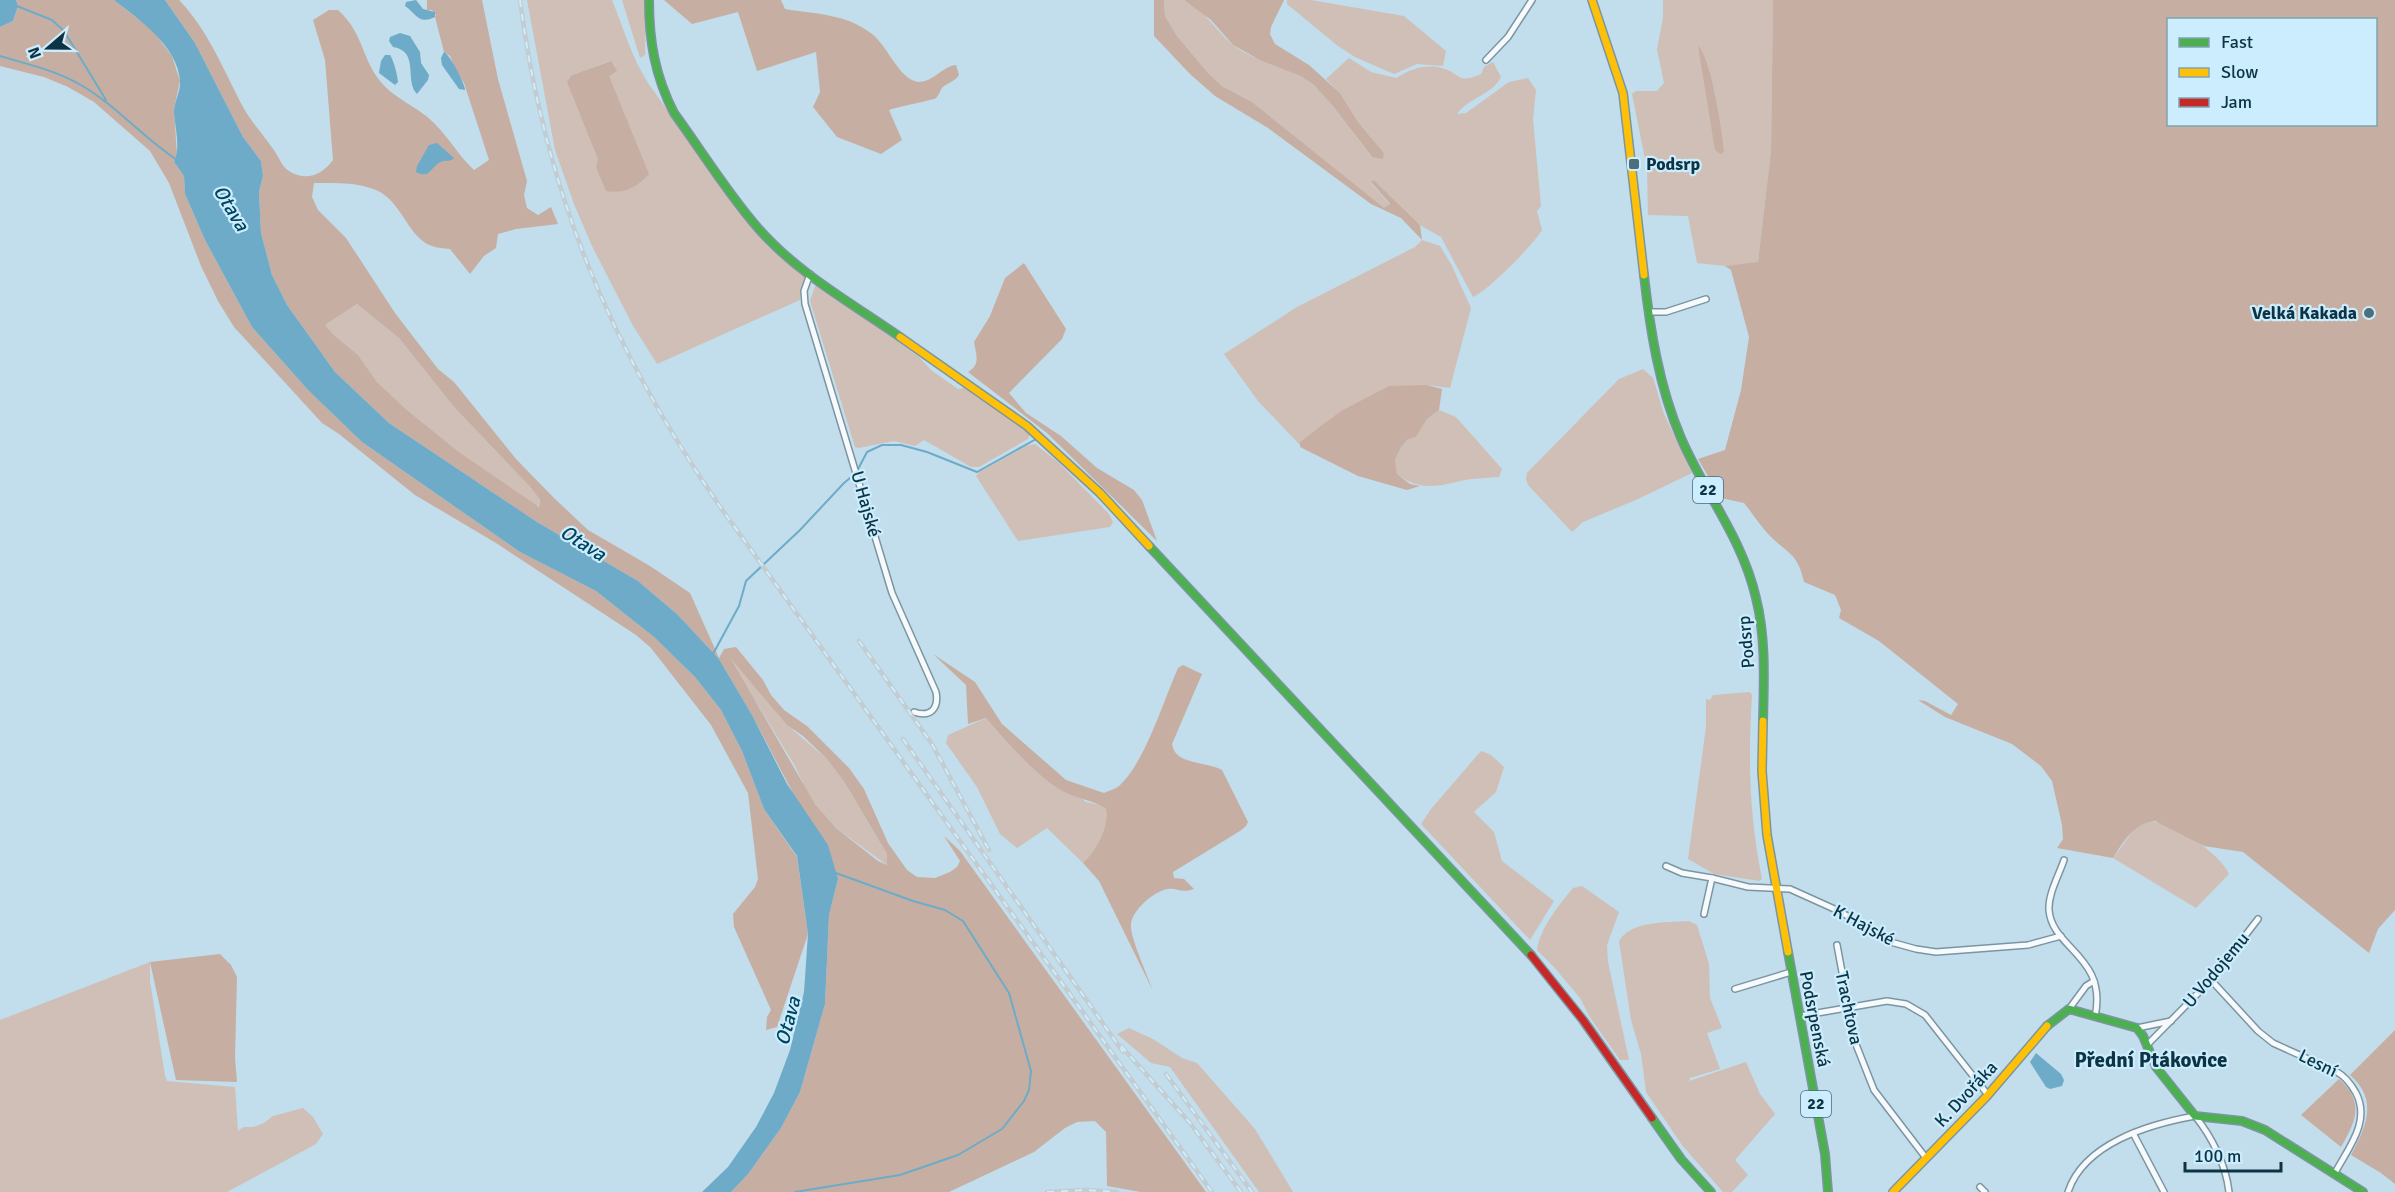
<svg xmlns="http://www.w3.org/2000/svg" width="2395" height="1192" viewBox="0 0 2395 1192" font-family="Signika,sans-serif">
	<rect width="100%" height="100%" fill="#c2ddeb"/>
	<g fill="#d0bfb6" fill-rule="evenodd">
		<path d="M527,0H612C624,29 631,56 648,83L730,198L770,248L802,270L805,276L800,290V300L657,364L632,324L592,246L574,204L555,150ZM610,61L609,75L607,191L597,167L598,159L572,75Z"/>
		<path d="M622,0H646L645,55L640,58Z"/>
		<path d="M1164,0C1170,0 1177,0 1182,0C1200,4 1219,34 1233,45C1257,64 1293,65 1315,86C1337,107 1353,134 1372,157L1384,153L1358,122L1340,93L1326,79L1349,58L1371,72L1396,78C1411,69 1424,64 1442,68C1460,73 1457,85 1481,74L1484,67L1493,62L1501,77C1492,95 1468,98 1457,114L1466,113L1509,82L1528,78L1536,90L1533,119L1541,206L1537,211L1542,230C1533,245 1488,291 1473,297L1441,237L1420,225L1374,180L1371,183L1390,205L1384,209L1252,102L1222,86L1208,73L1177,36L1165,16Z"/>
		<path d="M1287,0H1311L1404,16L1446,51L1443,66L1417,64L1394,74L1355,57L1338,46L1287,4Z"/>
		<path d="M1663,0H1773L1771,151L1758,263L1725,266L1697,263L1688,216L1648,215L1647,169L1632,94L1636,91H1657L1664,83L1657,49L1663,18Z"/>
		<path d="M1422,240L1440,246L1451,264L1471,308L1450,388L1427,385L1300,442V445L1258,401L1224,354L1297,307L1415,247Z"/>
		<path d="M815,286H821L919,357L931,370L958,389L968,387L979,399L983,397L1030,434L1028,439L979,467H971L924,440L915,446L894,441L859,448L855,447L810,301Z"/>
		<path d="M357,304L399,338L454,407L532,489L540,500L538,507L459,452L407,410L377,382L358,355L334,335L325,325Z"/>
		<path d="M1643,369L1653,378L1664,414L1692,473L1638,499L1583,522L1572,532L1528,485L1526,479L1527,473L1619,379Z"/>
		<path d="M1439,410L1456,417L1502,469L1499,477C1488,478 1476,478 1465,480C1438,486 1421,492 1397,474L1395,460L1401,447L1407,440L1416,437L1427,419Z"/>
		<path d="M1035,444L1057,461L1109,514L1113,522L1110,527L1018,541L976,476L979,472L1026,446Z"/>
		<path d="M728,656L794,731L827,759L845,783L887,854V865L836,828L815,804L808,794L795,766Z"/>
		<path d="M1750,692L1752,695C1748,761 1749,813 1762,879L1759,881L1714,874L1688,859L1706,727V699L1710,700L1713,695Z"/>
		<path d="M986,718L1086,802L1101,805L1106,809C1109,829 1097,850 1083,863L1047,828L1017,848L1000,834L977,787L946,743L948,735Z"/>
		<path d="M1481,751L1491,755L1504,767L1496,792L1474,812L1494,832L1502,861L1554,901L1530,940L1421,824L1431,809Z"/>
		<path d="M2146,821C2170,820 2219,852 2229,874L2196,908L2113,858L2136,827Z"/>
		<path d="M1582,886L1619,912L1607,945L1608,962L1629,1060H1620L1591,1019L1580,998L1554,967L1537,950C1540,928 1559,905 1573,888Z"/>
		<path d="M1689,921L1697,925L1709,964L1710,998L1722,1028L1707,1033L1720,1069L1690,1078L1689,1081L1746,1062L1760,1094L1775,1114L1735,1160L1748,1175L1732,1192H1723L1682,1145L1646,1092L1641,1054L1631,1020L1619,941C1632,920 1666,923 1689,921Z"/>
		<path d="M150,962V981L165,1076L167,1081L235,1087L238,1131L244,1127H254L264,1123L273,1116L303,1108L313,1117L323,1134L316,1144L227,1192H0V1020Z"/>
		<path d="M1129,1028L1153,1039L1182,1058L1197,1063L1255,1129L1293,1192H1259L1170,1067L1151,1063L1117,1034Z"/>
	</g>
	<g fill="#c6afa2" fill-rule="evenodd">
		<path d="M16,0H114L153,31L172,56L180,81L174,109L177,155L174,162L184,176L185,194L205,240L252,327L308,390L362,442L520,552L596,591L654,637L695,677L721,710L742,751L764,809L797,857L808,934L777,1027L766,1030L767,1017L771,1010L734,927L733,914L755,887L758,879L748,793L711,725L651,648L636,635L496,543L415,495L339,434L322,423L234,327L218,301L201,266L169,183L150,151L94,102L68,87L44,77L0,66V27L13,21L18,6Z"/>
		<path d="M165,0H179C208,30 224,71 243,107C251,122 264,135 273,149C279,156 281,166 289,171C306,182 322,175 333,160L325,60L313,20L329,10H338C363,32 361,57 380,81C394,99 419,107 435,124C449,138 459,156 474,170L489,160L464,83L455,70L450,56L444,52L435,17L436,15L432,10H427V0H482L498,79L527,181L524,195L527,208L538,215L551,207L558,224L516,229L498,234L496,248L484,256L470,274L450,249C444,248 437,248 432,246C408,238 402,201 376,190C358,182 333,183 314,183L312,197L318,210L346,238L395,313L438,369L454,382L516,459L554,498L588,530L650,566L690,593L719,658L724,649L736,647L763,680L771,695L784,710L807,726L849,768L864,789L888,843L907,870L917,877L935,878L950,872L957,867L960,861L944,836L960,851L1206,1192H1141L1107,1186L1106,1132L1095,1121L1077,1122L1065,1128L1034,1152L949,1192H731L748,1174L781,1128L800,1092L825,1004L829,915L838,879L752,715L719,659L678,615L638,581L537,522L389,423L335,372L287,305L272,275L261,233L259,192L263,176L261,161L243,137L195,43ZM357,304L399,338L454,407L532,489L540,500L539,507L459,452L407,410L377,382L358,355L334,335L325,325ZM731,659L787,725L803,736L827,759L845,783L887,854V865L878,861L836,828L815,804Z"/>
		<path d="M664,0H781L785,9C816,14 847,14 872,34C887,45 900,81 919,82C933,82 943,66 956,65L959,75C955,81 950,82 944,86C940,89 940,94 936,98C934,100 896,107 889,110L902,140L881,154L837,137L813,107L820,92L816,52L757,71L738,12L692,24Z"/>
		<path d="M1154,0H1164L1165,16L1177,36L1208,73L1222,86L1252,102L1384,208L1390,204L1371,182L1374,180L1420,225L1422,240L1401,218L1371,204L1268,128L1215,96L1190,74L1154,36Z"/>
		<path d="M1184,0H1284L1271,27L1270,34L1275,44L1309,65L1340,93L1358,122L1384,153L1383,159L1372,157L1333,106L1314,85L1301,76L1260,60L1233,45L1211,20Z"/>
		<path d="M1773,0H2395V910L2378,929L2369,953L2243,852L2204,846L2155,821C2135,822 2123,842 2113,858L2057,848L2063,839L2062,825L2052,781L2041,766L2012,744L1945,717L1918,700L1925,701L1951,715L1958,704L1879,641L1839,618L1841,610L1835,595L1804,582C1798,554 1789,554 1771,537C1761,527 1753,514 1744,503L1721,498L1698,459L1725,450L1741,390L1749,337L1731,270L1725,266L1758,262L1771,151ZM2168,20H2376V124H2168Z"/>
		<path d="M1698,46C1711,57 1722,132 1724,152L1720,154L1715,150Z"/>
		<path d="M611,61L617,71L609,76L649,174C637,187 625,194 606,191L596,167L598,159L567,82L572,75Z"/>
		<path d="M1024,263L1066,329L1062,339L1009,393L1026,413L1061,436L1097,468L1134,490L1142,500L1157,541L1047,433L968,372C981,365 976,354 974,342L990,316L1005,278Z"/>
		<path d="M1427,385L1442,389L1439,410L1427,419L1416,437L1407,440L1401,447L1395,460L1397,474L1410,484L1420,486L1407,490L1358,476L1300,447V442L1341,411L1389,386Z"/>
		<path d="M933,654L975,682L1002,724L1066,780L1104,793C1110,790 1117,789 1121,784C1145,761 1164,700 1178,668L1183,665L1202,674L1172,744C1175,765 1205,761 1222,770L1248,822L1246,826L1240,831L1173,872L1174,878L1184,879L1194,889C1180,894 1177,887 1167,889C1153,892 1129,912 1131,928C1132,941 1148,977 1153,991L1099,881L1083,863C1096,850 1109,829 1106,809C1099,802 1071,797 1059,789C1034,773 1006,741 986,718L968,724L966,685Z"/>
		<path d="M220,954L231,965L237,977L235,1058L237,1082L176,1080L150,962Z"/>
		<path d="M2395,1030V1184L2381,1173L2351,1155C2366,1127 2379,1100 2350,1075Z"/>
		<path d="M2339,1079C2365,1102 2356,1121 2341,1147L2301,1115Z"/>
	</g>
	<g fill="#6dabc8">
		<path d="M0,0H16L18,6L13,21L0,27Z"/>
		<path d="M114,0H165L195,43L243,137L261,161L263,176L259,192L261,233L272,275L287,305L335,372L389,423L537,522L638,581L678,615L719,659L752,715L787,784L828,845L838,879L829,915L825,1004L800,1092L781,1128L748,1174L731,1192H702L728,1167L756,1127L774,1093L790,1050L804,992L808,934L797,856L764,809L742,751L721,710L695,677L654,637L596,591L520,552L362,442L308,390L252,327L205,240L185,194L184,176L174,162C181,148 175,128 174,112C174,102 181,91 180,81C178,46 138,19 114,0Z"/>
		<path d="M416,0L423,9L435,12V17C418,25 417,14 405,6L406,2Z"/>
		<path d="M400,33L410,36L420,52L421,63L429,75L428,80L417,94C404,81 420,51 393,47L389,41L390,37Z"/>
		<path d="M444,52C450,55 465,84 465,90L459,89L442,65L441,58Z"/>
		<path d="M385,55H390C394,61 397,74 398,82L395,85L379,73L381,61Z"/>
		<path d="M437,143L454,158C449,163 447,159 441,162C431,165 431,180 416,172L417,166L429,145Z"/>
		<path d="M2036,1053L2061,1074L2064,1080L2062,1086L2050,1089L2046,1087L2030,1062Z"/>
	</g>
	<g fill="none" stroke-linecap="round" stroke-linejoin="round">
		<g stroke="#6dabc8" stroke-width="2">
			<path d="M17,6L52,20L64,31L106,100"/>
			<path d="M0,56C26,64 55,70 79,84C115,104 142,137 177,160"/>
			<path d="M713,654L739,606L746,581L800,530L844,483L856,473L867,452L882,445H901L927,452L977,472L1038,438"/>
			<path d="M795,1192L900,1175L958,1155L1002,1129L1024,1101L1029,1090L1031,1071L1009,993L963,921L945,910L913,901L836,873"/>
		</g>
		<g stroke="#7c95a1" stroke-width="8">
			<g id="street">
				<path d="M1486,60L1508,37L1532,0"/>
				<path d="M810,274L804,291L805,304L892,593L936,692C939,708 931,718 914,712"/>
				<path d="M1648,312H1666L1706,299"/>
				<path d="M2064,860C2059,875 2048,894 2049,910C2052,949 2108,956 2095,1017"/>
				<path d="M1666,866L1682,873L1712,878"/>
				<path d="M1704,914L1712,878L1748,887L1790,889L1841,912L1887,941L1916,949L1936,952L2028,945L2061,936"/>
				<path d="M1837,945L1855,1042L1874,1090L1926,1158"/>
				<path d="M2211,980L2258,1031L2273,1043L2337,1072C2346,1077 2351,1084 2356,1093C2371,1122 2348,1148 2335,1173"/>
				<path d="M1735,989L1791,972"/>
				<path d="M2069,1009L2086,986L2094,981"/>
				<path d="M1800,1016L1887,1001L1906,1004L1925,1015L1988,1095"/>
				<path d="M2137,1028L2171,1021"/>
				<path d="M2147,1045L2211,980L2258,919"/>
				<path d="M2133,1133L2164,1192"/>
				<path d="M1980,1187L1985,1192"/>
				<path d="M2068,1192C2084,1143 2150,1124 2195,1116C2212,1137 2226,1165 2229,1192"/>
			</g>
		</g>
		<g stroke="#7c95a1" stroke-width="10">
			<g id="fast">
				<path d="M649,0C649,41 655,76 674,113C701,150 728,194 758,228C797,273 853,304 900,337"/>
				<path d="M1644,275C1650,329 1659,387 1681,438C1705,494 1742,537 1756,598C1766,638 1764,680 1763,721"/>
				<path d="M1149,546L1531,955"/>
				<path d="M1788,952L1825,1154L1828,1192"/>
				<path d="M2047,1026L2069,1009L2137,1028L2143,1036L2156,1067L2195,1116L2242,1121L2265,1130L2363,1192"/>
				<path d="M1652,1118L1681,1159L1711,1192"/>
			</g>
		</g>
		<g stroke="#7c95a1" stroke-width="10">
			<g id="slow">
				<path d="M1592,0L1623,93L1644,275"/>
				<path d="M900,337L1027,426L1100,493L1149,546"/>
				<path d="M1763,721L1762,771L1767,835L1788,952"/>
				<path d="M1893,1192L1987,1096L2047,1026"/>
			</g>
		</g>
		<g stroke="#7c95a1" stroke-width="10">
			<path id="jam" d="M1531,955L1583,1020L1652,1118"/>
		</g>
		<use href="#street" stroke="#f6fafc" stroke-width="5"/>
		<use href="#fast" stroke="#4caf50" stroke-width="7"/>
		<use href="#slow" stroke="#ffc107" stroke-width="7"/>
		<use href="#jam" stroke="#c62828" stroke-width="7"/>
		<g stroke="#c2ccd1" stroke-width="4.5">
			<g id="rail">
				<path d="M520,0C545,193 611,349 721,508L1212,1192"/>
				<path d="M859,641L932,744L989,850"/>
				<path d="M903,739L1123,1052"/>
				<path d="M1121,1046L1190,1123L1241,1192"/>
				<path d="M1166,1074L1252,1192"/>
				<path d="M1047,1192L1086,1190L1117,1192"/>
			</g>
		</g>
		<use href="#rail" stroke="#ccedfe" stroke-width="2" stroke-dasharray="7" stroke-linecap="butt"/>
	</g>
	<g fill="#4c6f7e" stroke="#ccedfe" stroke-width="2">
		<rect x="1628" y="158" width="12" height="12" rx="3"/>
		<circle cx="2369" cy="313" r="6"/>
	</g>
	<g text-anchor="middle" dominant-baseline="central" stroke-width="4.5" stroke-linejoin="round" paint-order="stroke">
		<g fill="#ccedfe" stroke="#466c7c" stroke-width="1.5">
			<rect x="1693" y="477" width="30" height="26" rx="4.5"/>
			<rect x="1801" y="1091" width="30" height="26" rx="4.5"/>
		</g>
		<g font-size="16" font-weight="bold" fill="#0d3444">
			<text x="1708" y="490">22</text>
			<text x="1816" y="1104">22</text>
		</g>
		<g font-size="18" font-weight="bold" fill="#0d3444" stroke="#ccedfe" text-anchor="start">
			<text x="1646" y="164">Podsrp</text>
			<text x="2357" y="313" text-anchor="end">Velká Kakada</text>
		</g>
		<g font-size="18" fill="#0d3444" stroke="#ccedfe">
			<text transform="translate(866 504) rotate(74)">U Hajské</text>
			<text transform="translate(1746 642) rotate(-95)">Podsrp</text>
			<text transform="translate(1864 925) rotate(28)">K Hajské</text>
			<text transform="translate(2216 970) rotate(-50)">U Vodojemu</text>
			<text transform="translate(1849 1008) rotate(78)">Trachtova</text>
			<text transform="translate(1815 1019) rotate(79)">Podsrpenská</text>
			<text transform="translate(2318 1063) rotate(26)">Lesní</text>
			<text transform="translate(1966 1094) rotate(-47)">K. Dvořáka</text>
		</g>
		<g font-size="20" font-style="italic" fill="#00455d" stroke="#ccedfe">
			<text transform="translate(231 208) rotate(59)">Otava</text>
			<text transform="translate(583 543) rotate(32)">Otava</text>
			<text transform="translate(788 1021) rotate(-75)">Otava</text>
		</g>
		<g font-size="21" font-weight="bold" fill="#0d3444" stroke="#ccedfe">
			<text x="2151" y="1060">Přední Ptákovice</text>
		</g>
	</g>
	<rect x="2167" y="18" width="210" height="108" fill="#ccedfe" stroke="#80a3b4" stroke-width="1.5"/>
	<rect x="2179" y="38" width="30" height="9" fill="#4caf50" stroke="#80a3b4" stroke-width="1.5"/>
	<text x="2221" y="48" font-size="18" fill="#0d3444">Fast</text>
	<rect x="2179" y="68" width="30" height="9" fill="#ffc107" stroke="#80a3b4" stroke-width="1.5"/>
	<text x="2221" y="78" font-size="18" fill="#0d3444">Slow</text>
	<rect x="2179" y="98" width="30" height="9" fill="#c62828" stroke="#80a3b4" stroke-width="1.5"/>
	<text x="2221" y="108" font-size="18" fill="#0d3444">Jam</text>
	<g transform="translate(48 48) rotate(250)" stroke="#ccedfe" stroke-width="4.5" paint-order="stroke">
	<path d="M0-4.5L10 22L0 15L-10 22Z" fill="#0d3444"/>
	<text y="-9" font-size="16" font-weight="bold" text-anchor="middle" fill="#0d3444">N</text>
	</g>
	<path d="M2185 1162v9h96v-9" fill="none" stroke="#0d3444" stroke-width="3"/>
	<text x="2194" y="1162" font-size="18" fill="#0d3444" stroke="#ccedfe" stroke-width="4.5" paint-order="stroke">100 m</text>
</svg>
